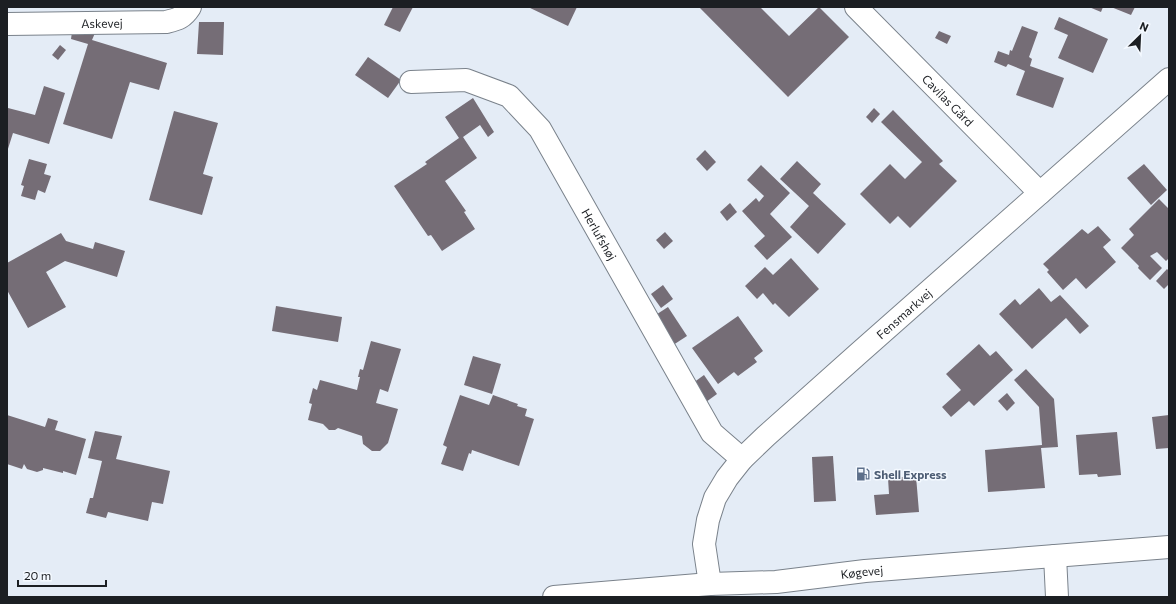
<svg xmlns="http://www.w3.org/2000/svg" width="1176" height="604" viewBox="0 0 1176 604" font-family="Commissioner,sans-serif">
	<rect width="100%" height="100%" fill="#e4ecf6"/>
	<g fill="#756d76">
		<path d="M393,7H413L400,32L384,25Z"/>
		<path d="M528,7H577L568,26Z"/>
		<path d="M699,7H760L789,36L819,7L849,37L788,97Z"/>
		<path d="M1089,7H1103L1101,12Z"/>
		<path d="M1111,7H1135L1131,15Z"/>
		<path d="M1059,17L1108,39L1093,73L1058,58L1068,35L1054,29Z"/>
		<path d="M199,22H224L223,55L197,54Z"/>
		<path d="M1022,26L1038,32L1029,57L1032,59L1030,66L1064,78L1053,108L1016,95L1025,71L1008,64L1006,67L994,62L998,51L1009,55L1010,50L1012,51Z"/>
		<path d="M939,31L951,36L947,44L935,38Z"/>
		<path d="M72,32L95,33L92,40L167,63L159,90L130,82L112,139L63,124L88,44L71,39Z"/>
		<path d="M60,45L66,50L58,60L52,55Z"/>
		<path d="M368,57L401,80L388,98L355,75Z"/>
		<path d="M44,86L65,93L49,144L13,133L7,152V111L8,108L35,115Z"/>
		<path d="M473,98L494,132L488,137L480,125L463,137L477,158L445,181L466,211L464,212L475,229L442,251L431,235L428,236L394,186L427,164L425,162L459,138L445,117Z"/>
		<path d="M874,108L880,114L872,123L866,117Z"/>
		<path d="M893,110L943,161L939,164L957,181L910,228L898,216L890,224L860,194L890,164L905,179L922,162L881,122Z"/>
		<path d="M174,111L218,123L203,174L213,177L202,215L149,200Z"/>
		<path d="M705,150L716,162L707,171L696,159Z"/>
		<path d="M29,159L47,164L44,174L51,176L45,193L38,190L35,200L21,196L24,186L21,185Z"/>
		<path d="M797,161L821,184L813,193L846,224L818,254L790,227L809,206L780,179Z"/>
		<path d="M1144,164L1167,190L1151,205L1127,178Z"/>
		<path d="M761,165L790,193L770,214L792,237L767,260L754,246L765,236L742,211L756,198L759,202L764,196L747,180Z"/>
		<path d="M1159,199L1169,209V258L1166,261L1157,252L1150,256L1162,268L1150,280L1138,268L1139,266L1121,248L1134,235L1129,229Z"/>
		<path d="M730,203L737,212L727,221L720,212Z"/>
		<path d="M1098,226L1111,240L1103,247L1116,262L1086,289L1076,278L1063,290L1047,272L1049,270L1043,264L1082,229L1088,234Z"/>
		<path d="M665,232L673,241L664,249L656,240Z"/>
		<path d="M61,233L66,241L93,249L95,242L125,251L117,277L65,261L46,272L66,307L28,328L7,290V263Z"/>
		<path d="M791,258L819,289L789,317L775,303L773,305L763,293L757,299L745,286L765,267L773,275Z"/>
		<path d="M1167,269L1169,271V284L1164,289L1156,281Z"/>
		<path d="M663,285L673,299L661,308L651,294Z"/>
		<path d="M1039,288L1051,302L1060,295L1089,326L1080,334L1066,318L1032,349L999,314L1015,299L1020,305Z"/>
		<path d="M276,306L342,317L338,342L272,331Z"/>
		<path d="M668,307L687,336L670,347L651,318Z"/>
		<path d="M738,316L763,351L754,358L757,362L738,376L734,372L718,384L692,348Z"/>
		<path d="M371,341L401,349L388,392L380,389L376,403L398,409L388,443L380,451H372L363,444L362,436L338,428L335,430H329L323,424L308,420L312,404L309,403L313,388L317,390L320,380L357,390L360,377H358L360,369L363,370Z"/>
		<path d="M979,344L990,356L996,351L1013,370L974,406L969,401L951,417L942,407L961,390L946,374Z"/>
		<path d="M473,356L501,364L492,394L464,385Z"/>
		<path d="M1026,369L1054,399L1058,447L1041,448L1045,488L988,492L985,450L1042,445L1039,407L1014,380Z"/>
		<path d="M704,375L717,394L706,402L693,383Z"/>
		<path d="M1007,393L1015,403L1007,411L998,401Z"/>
		<path d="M460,395L489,405L493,395L518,404L517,406L527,409L525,416L534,419L519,466L472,450L471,454L469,453L463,471L441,464L447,447L443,445Z"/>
		<path d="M7,415L45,427L48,418L58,421L55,430L86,439L76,475L63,471V473L43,468V470L37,472L27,469L24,464L22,469L7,464Z"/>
		<path d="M1169,415V448L1156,449L1152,417Z"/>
		<path d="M95,431L122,436L116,459L170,471L163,504L152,502L148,521L108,512L106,518L86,513L90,498H93L102,461L88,458Z"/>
		<path d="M1117,432L1121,475L1098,477L1097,474L1079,475L1076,435Z"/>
		<path d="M833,456L836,501L814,502L812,457Z"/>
		<path d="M916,476L919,512L876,515L874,495L889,494L888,478Z"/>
	</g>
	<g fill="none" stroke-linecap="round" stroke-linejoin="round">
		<g stroke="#7a828b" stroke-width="24">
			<g id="minor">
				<path id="s1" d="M856,7L1040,193"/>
				<path id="s2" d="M7,24L166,22C178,19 183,18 190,7"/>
				<path id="s3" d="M411,82L466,80L509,96L540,129L712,433L742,459"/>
				<path d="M1055,556L1057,597"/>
				<path id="s4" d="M710,584L704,544L708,520L715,498L727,478L742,459L766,436L859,353L1169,79"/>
				<path id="s5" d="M554,597L710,584L776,582L865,571L1169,547"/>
			</g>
		</g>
		<use href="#minor" stroke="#fff" stroke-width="22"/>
	</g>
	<defs>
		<g id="fuel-bare" transform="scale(1.08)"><path d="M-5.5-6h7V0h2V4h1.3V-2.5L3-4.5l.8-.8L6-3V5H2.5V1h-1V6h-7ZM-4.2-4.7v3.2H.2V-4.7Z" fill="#5c6f8a" stroke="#f4f9ff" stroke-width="2.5" paint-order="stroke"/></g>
	</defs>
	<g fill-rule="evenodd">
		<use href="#fuel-bare" x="863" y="474"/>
	</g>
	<g text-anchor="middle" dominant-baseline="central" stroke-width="3" stroke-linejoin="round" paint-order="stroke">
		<g font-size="12" fill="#1c1f23" stroke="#f4f9ff">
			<text stroke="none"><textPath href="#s2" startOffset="95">Askevej</textPath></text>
			<text stroke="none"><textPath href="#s1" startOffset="131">Cavilas Gård</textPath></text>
			<text stroke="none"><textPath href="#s3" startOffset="267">Herlufshøj</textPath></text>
			<text stroke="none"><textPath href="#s4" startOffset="353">Fensmarkvej</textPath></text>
			<text stroke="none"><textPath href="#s5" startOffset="309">Køgevej</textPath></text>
		</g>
		<g font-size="12" font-weight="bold" fill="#4e5e75" stroke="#f4f9ff" text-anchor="start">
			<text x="874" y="474">Shell Express</text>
		</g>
	</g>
	<rect width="1176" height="604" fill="none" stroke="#1c1f23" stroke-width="16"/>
	<g transform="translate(1140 36) rotate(24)" stroke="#f4f9ff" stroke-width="3" paint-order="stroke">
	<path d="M0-3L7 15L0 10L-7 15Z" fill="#1c1f23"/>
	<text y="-6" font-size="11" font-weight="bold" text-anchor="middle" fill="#1c1f23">N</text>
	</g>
	<path d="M18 580v6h88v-6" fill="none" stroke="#1c1f23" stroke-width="2"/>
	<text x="24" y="580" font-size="12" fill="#1c1f23" stroke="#f4f9ff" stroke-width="3" paint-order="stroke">20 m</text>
</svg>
